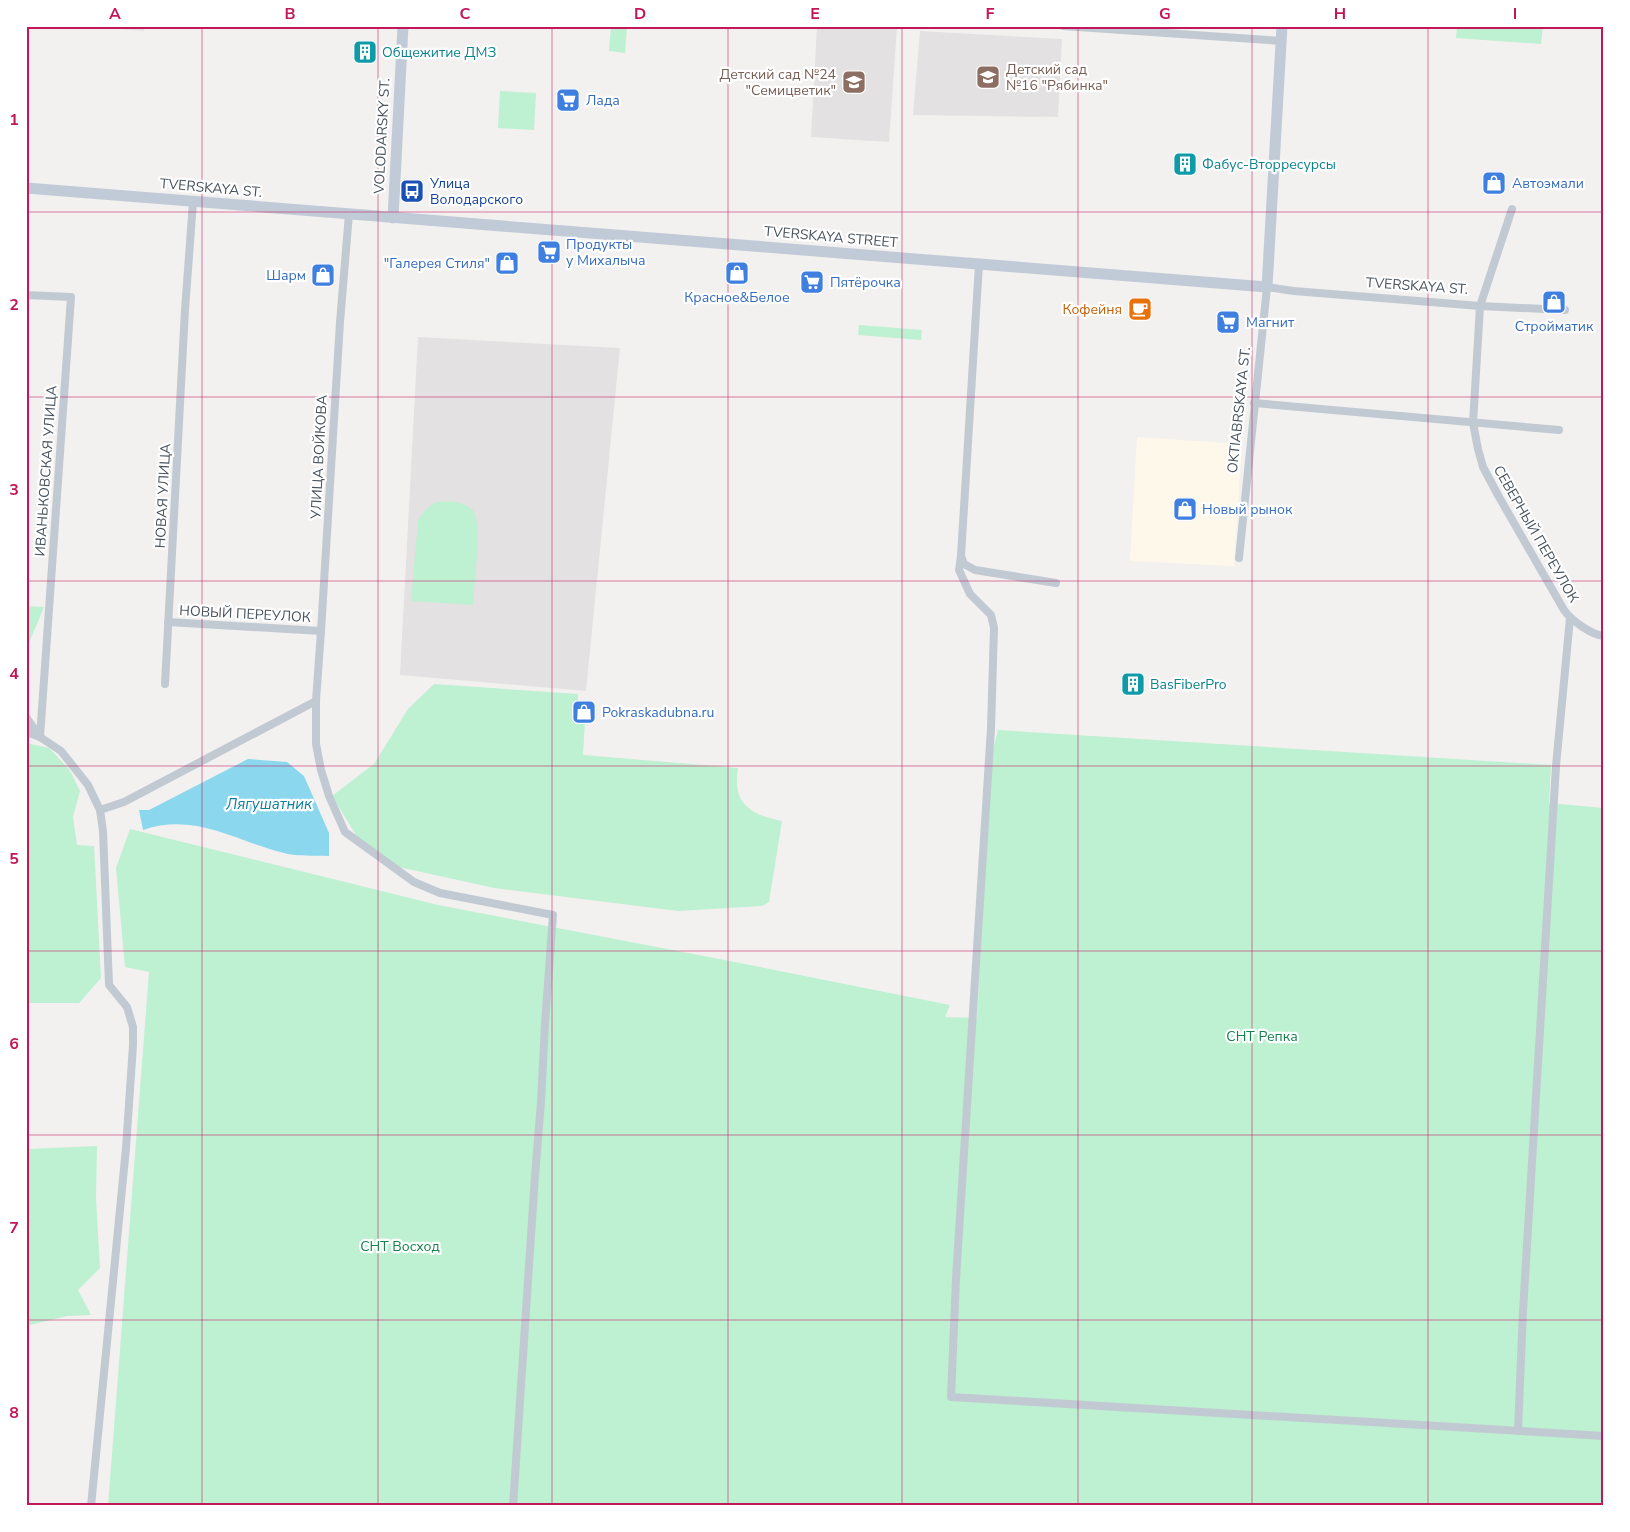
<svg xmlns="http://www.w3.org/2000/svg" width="1630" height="1532" viewBox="0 0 1630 1532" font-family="'Nunito Sans',sans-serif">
	<rect width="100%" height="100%" fill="#f3f0f0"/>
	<path fill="#fdf8ea" d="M1137,437L1242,444L1234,566L1130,561Z"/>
	<g fill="#e4e1e2">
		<path d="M82,26H144V31Z"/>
		<path d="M817,26L897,27L889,142L811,137Z"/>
		<path d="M920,31L1062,39L1058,117L913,115Z"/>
		<path d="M418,337L620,348L586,691L400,675Z"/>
	</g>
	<g fill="#bef0d2">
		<path d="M611,26H627L625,53L609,51Z"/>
		<path d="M1457,26H1543L1541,44L1456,38Z"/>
		<path d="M500,91L536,93L534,130L498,128Z"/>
		<path d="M859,325L922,330L921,340L858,335Z"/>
		<path d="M450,501C459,503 469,504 474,512C482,528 474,585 473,605L411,601L418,520L426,509L436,502Z"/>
		<path d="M26,606L44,607L29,643L26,646Z"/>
		<path d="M434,684L578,694V712L585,722L583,755L738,768C737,775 736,784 738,791C742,811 765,818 782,821L769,902L762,906L678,911L494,888L394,866L361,843L332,796L374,764L408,709Z"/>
		<path d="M998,730L1551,765L1549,803L1604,808V1506H108L149,972L125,967L116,868L130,829L438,905L735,962L950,1005L945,1017L977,1018L991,758Z"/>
		<path d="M26,743L49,748L69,769L80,791L73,817L77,845L94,846L101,978L79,1003H26Z"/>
		<path d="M97,1146L96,1198L100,1268L78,1290L91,1315L67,1316L26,1326V1149Z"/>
	</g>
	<path fill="#8bd8ee" d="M248,759L287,762L304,776L329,833V856C315,855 298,857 284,853C235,841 195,812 143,830L139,810H149Z"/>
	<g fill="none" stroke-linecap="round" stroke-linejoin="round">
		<g stroke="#c1cad2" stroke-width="8">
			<path d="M1063,26L1282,41"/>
			<path d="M1512,209L1480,306L1473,423L1478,449L1483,467L1499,497L1564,610C1571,620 1591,635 1604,636"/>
			<path d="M349,214L340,322L321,631L316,701V744L321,770L329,796L345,832L414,882L440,893L553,915L545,1024L541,1102L535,1176L513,1506"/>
			<path d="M979,264L961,556L964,564L975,570L1056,583"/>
			<path d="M26,295L71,297L40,737"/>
			<path d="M1254,403L1559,430"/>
			<path d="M961,556L959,570L970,594L991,615L994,628L991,728L956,1279L951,1397L1604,1436"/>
			<path d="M1239,558L1267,287L1294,291L1480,306L1565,310"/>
			<path d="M168,622L321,631"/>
			<path d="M165,684L185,310L193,202"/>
			<path d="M26,717L40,737"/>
			<path d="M26,732L40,737L61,751L88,785L100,810L103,831L109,985L127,1007L133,1027V1045L126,1148L91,1506"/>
			<path d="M100,810L124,802L316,701"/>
			<path d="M1518,1431L1523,1311L1556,766L1570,618"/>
		</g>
		<g stroke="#c1cbd7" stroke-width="11">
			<path d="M26,188L1267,287L1282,26"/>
			<path d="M393,218L403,26"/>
		</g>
	</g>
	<path fill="none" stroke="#c2185b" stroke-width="1" stroke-opacity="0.55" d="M202,26V1506M378,26V1506M552,26V1506M728,26V1506M902,26V1506M1078,26V1506M1252,26V1506M1428,26V1506M26,212H1604M26,397H1604M26,581H1604M26,766H1604M26,951H1604M26,1135H1604M26,1320H1604"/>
	<defs>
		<g id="building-square" transform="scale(1.25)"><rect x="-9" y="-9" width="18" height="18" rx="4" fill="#0f9aa8" stroke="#fff"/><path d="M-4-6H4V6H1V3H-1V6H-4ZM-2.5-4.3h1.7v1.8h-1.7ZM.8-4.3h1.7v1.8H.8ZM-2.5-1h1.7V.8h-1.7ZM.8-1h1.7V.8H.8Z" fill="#fff"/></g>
		<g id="school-square" transform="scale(1.25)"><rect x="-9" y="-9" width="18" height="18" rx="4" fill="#8d6e63" stroke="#fff"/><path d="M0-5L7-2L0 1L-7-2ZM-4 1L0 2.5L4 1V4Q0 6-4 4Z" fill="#fff"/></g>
		<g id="supermarket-square" transform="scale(1.25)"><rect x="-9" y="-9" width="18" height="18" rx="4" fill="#3f7fe0" stroke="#fff"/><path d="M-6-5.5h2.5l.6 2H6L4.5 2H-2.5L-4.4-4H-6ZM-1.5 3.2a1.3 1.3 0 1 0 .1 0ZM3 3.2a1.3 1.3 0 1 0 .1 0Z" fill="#fff"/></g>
		<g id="shop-square" transform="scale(1.25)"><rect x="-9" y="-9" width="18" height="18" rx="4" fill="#3f7fe0" stroke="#fff"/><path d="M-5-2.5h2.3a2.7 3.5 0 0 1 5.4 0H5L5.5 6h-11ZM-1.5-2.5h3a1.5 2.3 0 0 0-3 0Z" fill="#fff"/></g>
		<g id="bus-square" transform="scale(1.25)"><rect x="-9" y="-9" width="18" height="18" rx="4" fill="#1a4fb4" stroke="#fff"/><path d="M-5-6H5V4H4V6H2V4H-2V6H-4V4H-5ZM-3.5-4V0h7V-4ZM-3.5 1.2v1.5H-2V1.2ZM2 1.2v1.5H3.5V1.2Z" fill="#fff"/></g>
		<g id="cafe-square" transform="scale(1.25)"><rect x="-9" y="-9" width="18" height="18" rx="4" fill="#e8710a" stroke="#fff"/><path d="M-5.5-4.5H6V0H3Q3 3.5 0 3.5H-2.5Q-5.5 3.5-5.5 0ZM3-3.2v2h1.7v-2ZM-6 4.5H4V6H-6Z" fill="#fff"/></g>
	</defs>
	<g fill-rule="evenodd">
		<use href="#building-square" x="365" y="52"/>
		<use href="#school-square" x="988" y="77"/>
		<use href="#school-square" x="854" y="82"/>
		<use href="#supermarket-square" x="568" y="100"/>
		<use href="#building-square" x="1185" y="164"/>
		<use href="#shop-square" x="1494" y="183"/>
		<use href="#bus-square" x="412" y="191"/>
		<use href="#supermarket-square" x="549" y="252"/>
		<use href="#shop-square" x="507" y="263"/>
		<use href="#shop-square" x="737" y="273"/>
		<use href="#shop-square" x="323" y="275"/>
		<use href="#supermarket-square" x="812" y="282"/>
		<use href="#shop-square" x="1554" y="302"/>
		<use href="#cafe-square" x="1140" y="309"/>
		<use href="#supermarket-square" x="1228" y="322"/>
		<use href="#shop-square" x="1185" y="509"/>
		<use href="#building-square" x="1133" y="684"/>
		<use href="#shop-square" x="584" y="712"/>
	</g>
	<g text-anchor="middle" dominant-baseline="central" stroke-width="4.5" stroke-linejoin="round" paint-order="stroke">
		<g font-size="14" fill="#0d838f" stroke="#fff" text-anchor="start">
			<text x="382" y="52">Общежитие ДМЗ</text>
			<text x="1202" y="164">Фабус-Вторресурсы</text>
			<text x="1150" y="684">BasFiberPro</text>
		</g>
		<g font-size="14" fill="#785e54" stroke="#fff" text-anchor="start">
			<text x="1006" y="69">Детский сад<tspan x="1006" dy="16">№16 "Рябинка"</tspan></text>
			<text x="836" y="74" text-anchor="end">Детский сад №24<tspan x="836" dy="16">"Семицветик"</tspan></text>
		</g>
		<g font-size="14" fill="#366cbe" stroke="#fff" text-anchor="start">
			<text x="586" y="100">Лада</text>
			<text x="1512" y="183">Автоэмали</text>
			<text x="566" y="244">Продукты<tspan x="566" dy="16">у Михалыча</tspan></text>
			<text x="490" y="263" text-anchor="end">"Галерея Стиля"</text>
			<text x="306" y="275" text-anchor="end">Шарм</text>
			<text x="830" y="282">Пятёрочка</text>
			<text x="737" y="297" text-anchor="middle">Красное&amp;Белое</text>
			<text x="1246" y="322">Магнит</text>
			<text x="1554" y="326" text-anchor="middle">Стройматик</text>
			<text x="1202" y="509">Новый рынок</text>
			<text x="602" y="712">Pokraskadubna.ru</text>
		</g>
		<g font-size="14" fill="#48535e" stroke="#fff">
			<text transform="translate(382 136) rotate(-87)">VOLODARSKY ST.</text>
			<text transform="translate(211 188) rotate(5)">TVERSKAYA ST.</text>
			<text transform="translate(831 237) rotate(5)">TVERSKAYA STREET</text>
			<text transform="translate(1417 286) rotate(4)">TVERSKAYA ST.</text>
			<text transform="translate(1239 410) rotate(-84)">OKTIABRSKAYA ST.</text>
			<text transform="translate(319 457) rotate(-87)">УЛИЦА ВОЙКОВА</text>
			<text transform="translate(46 471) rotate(-86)">ИВАНЬКОВСКАЯ УЛИЦА</text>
			<text transform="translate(163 496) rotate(-87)">НОВАЯ УЛИЦА</text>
			<text transform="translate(1536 534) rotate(60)">СЕВЕРНЫЙ ПЕРЕУЛОК</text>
			<text transform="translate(245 614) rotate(3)">НОВЫЙ ПЕРЕУЛОК</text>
		</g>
		<g font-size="14" fill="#164399" stroke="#fff" text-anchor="start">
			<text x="430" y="183">Улица<tspan x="430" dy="16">Володарского</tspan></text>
		</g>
		<g font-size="14" fill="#c56008" stroke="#fff" text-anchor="end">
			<text x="1122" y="309">Кофейня</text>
		</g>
		<g font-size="14" fill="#15834d" stroke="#fff">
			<text x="1262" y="1036">СНТ Репка</text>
			<text x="400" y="1246">СНТ Восход</text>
		</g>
		<g font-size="15" font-style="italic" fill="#0a7fa0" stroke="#fff">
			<text x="269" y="804">Лягушатник</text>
		</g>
	</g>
	<rect width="1630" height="1532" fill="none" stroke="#ffffff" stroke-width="55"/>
	<rect x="28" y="28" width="1574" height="1476" fill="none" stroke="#c2185b" stroke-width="2"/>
	<g font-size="16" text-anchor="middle" font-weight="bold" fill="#c2185b">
		<text x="115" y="19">A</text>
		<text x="290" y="19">B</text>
		<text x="465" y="19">C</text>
		<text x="640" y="19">D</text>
		<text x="815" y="19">E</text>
		<text x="990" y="19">F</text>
		<text x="1165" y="19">G</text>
		<text x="1340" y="19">H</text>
		<text x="1515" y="19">I</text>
		<text x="14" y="125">1</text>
		<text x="14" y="310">2</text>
		<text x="14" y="495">3</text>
		<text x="14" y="679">4</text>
		<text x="14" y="864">5</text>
		<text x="14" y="1049">6</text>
		<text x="14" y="1233">7</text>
		<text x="14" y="1418">8</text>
	</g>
</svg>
